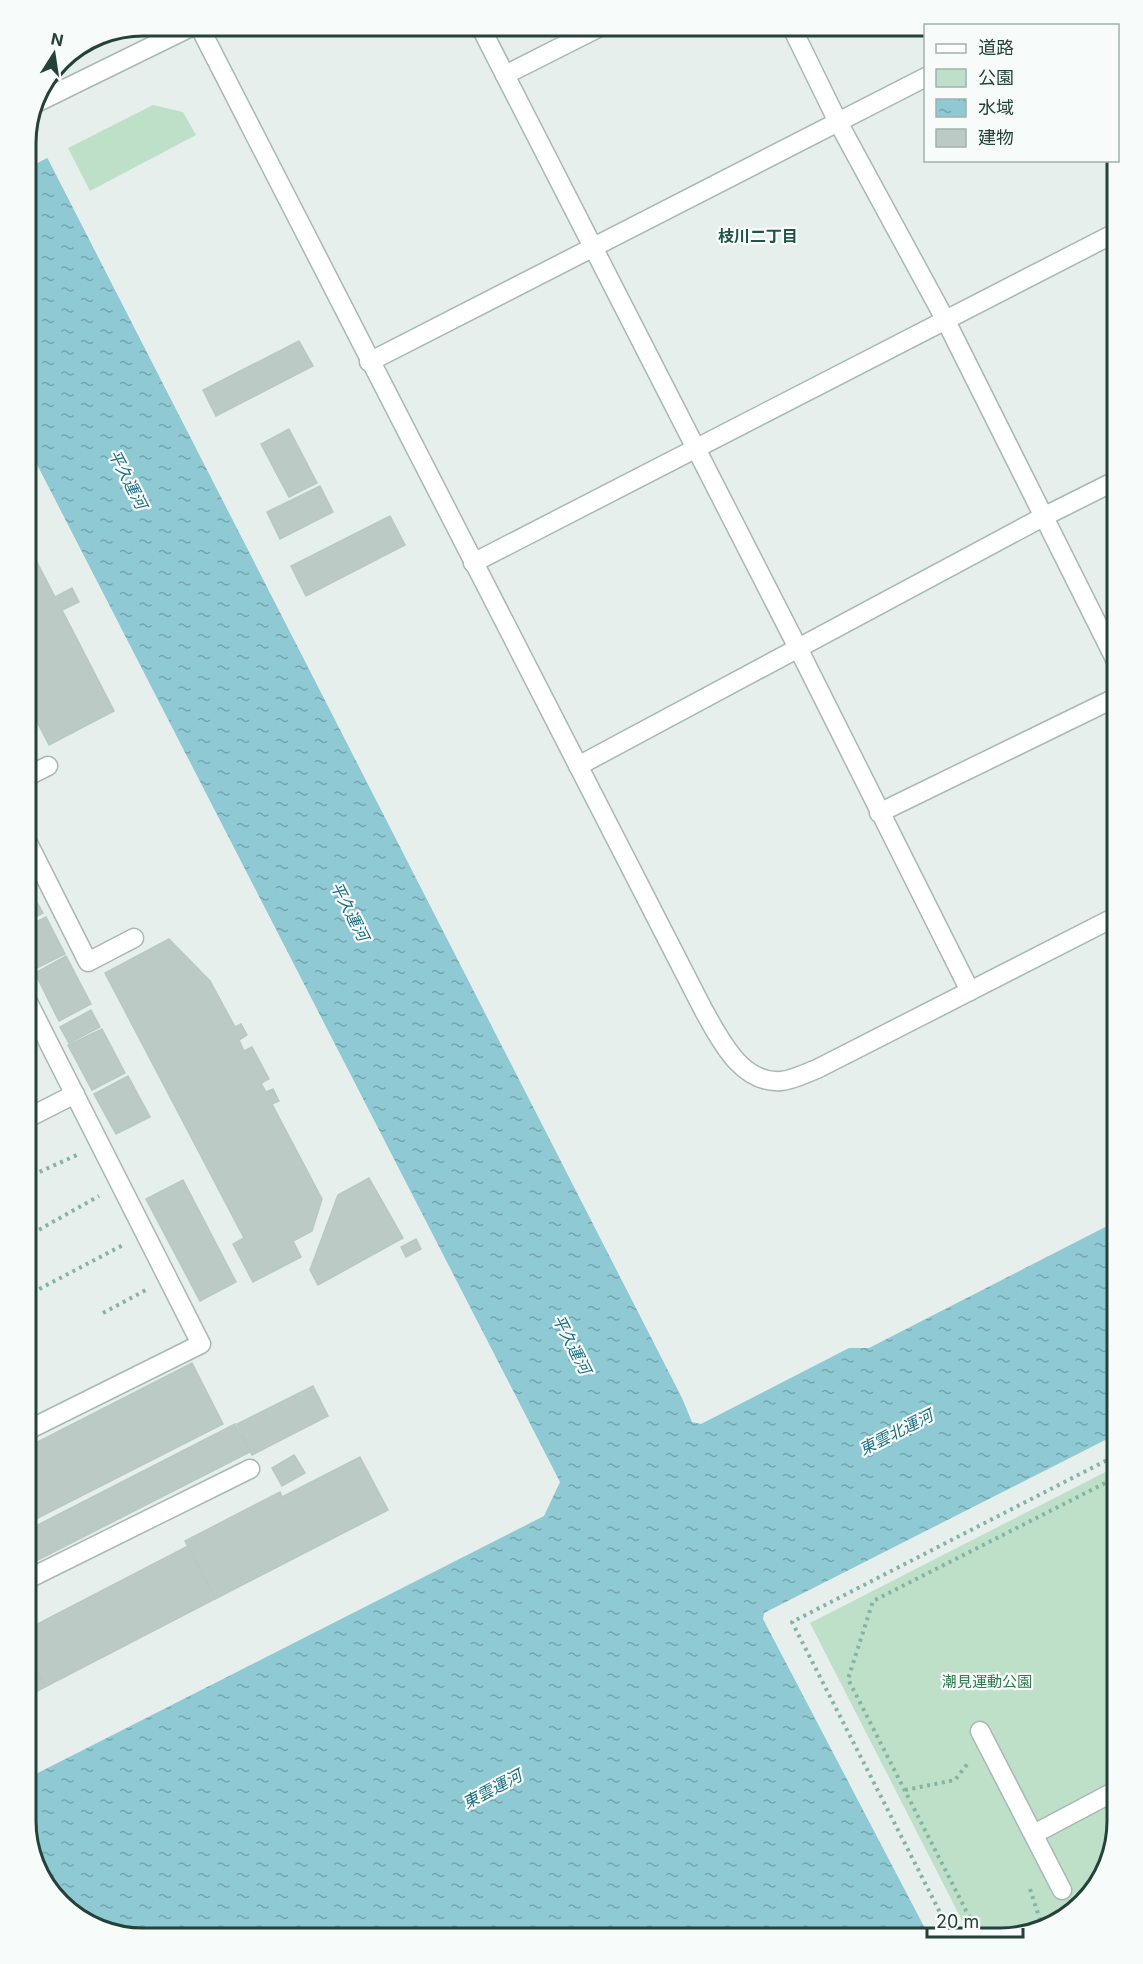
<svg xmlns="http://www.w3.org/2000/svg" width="1143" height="1964" viewBox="0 0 1143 1964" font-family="Inter,'Noto Sans JP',sans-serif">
	<defs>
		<pattern id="water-ripples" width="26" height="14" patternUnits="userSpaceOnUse" patternTransform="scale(1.5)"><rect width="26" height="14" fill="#8ec9d4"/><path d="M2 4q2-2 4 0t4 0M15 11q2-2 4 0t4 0" fill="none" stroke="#74a5ad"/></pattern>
	</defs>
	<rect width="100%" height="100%" fill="#e6efeb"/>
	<g fill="#bfe0c8">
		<path d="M153,105L183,112L196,135L90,191L68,148Z"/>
		<path d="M1117,1466V1821L1098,1886L1052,1927L1000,1938H971L810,1623Z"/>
	</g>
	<path fill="url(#water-ripples)" d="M29,122L682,1398L692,1422L701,1424L849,1348H869L1117,1221V1434L764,1613L763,1619L930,1938H136L78,1919L37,1873L26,1821V1779L544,1516L560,1482L26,443V136Z"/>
	<path fill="#e6efeb" d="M30,119L49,157L26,169V136Z"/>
	<g fill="#bbcac4" stroke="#b8c9c2" stroke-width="1.5">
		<path d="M299,341L313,366L216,416L203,390Z"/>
		<path d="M289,429L317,483L289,497L261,444Z"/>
		<path d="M320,486L333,512L280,539L267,512Z"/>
		<path d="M390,516L405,545L306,596L291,566Z"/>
		<path d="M26,541L55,597L72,588L79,602L62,610L114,711L49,745L26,700Z"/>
		<path d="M32,894L43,913L26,922V898Z"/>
		<path d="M46,917L65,954L33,970L26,955V927Z"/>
		<path d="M169,939L210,981L235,1027L241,1024L247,1035L239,1040L244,1051L252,1047L269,1079L261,1083L266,1092L273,1089L279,1101L272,1104L322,1199L312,1231L293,1241L301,1257L253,1282L233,1244L244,1238L105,973Z"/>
		<path d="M66,956L91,1004L59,1021L35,973Z"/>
		<path d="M91,1010L100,1027L69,1043L60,1027Z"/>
		<path d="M102,1029L125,1073L92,1090L68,1045Z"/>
		<path d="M128,1076L150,1117L116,1134L94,1094Z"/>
		<path d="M369,1178L403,1238L318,1285L310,1270L338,1195Z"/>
		<path d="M183,1180L236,1282L200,1301L146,1199Z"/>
		<path d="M416,1239L421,1249L406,1257L401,1247Z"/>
		<path d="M192,1363L223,1424L26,1524V1448Z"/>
		<path d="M313,1386L328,1416L252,1455L237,1424Z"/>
		<path d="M235,1424L250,1452L26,1566V1531Z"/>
		<path d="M294,1455L305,1473L282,1486L272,1468Z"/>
		<path d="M360,1457L388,1510L215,1599L185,1541L280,1492L282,1497Z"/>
		<path d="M188,1546L215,1599L45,1687L26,1650V1630Z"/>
		<path d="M26,1650L45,1687L26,1697Z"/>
	</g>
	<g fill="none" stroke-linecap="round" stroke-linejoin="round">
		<g stroke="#a8b8b2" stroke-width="21">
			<g id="minor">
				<path d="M199,26L704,1011C720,1039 741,1084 781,1081C793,1080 806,1073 817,1069L1117,916"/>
				<path d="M480,26L798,648L970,991"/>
				<path d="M791,26L838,122L946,321L1117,663"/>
				<path d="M505,75L602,26"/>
				<path d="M34,104L193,26"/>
				<path d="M369,362L926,77"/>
				<path d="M473,563L1117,232"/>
				<path d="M578,766L1043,517L1117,480"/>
				<path d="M26,777L48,766"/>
				<path d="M879,813L1117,697"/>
				<path d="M26,839L88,962L134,938"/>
				<path d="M26,1119L75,1094"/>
				<path d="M26,1431L201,1344L26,998"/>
				<path d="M26,1580L250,1469"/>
				<path d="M980,1731L1062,1890"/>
				<path d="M1034,1834L1117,1790"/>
			</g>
		</g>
		<g stroke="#86b3a5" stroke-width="4" stroke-dasharray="3 4.5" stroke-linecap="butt">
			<path d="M26,1178L77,1155"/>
			<path d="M26,1237L99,1196"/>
			<path d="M26,1296L123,1245"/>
			<path d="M103,1313L146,1290"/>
			<path d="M905,1790L955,1780L969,1762"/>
			<path d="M1030,1889L1043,1929"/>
			<path d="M953,1938L792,1622L1117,1455"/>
			<path d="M980,1938L848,1679L873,1601L1117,1477"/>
		</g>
		<use href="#minor" stroke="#fff" stroke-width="18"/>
	</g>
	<g text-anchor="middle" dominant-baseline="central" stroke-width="4.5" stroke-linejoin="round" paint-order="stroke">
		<g font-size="15" fill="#2d7a4b" stroke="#f7fbf9">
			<text x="987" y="1681">潮見運動公園</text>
		</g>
		<g font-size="16" font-weight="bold" fill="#1f5548" stroke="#f7fbf9">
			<text x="758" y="236">枝川二丁目</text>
		</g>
		<g font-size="16" font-style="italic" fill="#1c6f80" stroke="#f7fbf9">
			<text transform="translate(128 479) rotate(63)">平久運河</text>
			<text transform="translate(350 911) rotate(63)">平久運河</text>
			<text transform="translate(572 1344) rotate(63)">平久運河</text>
			<text transform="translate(896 1432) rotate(-27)">東雲北運河</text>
			<text transform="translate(492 1789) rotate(-28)">東雲運河</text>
		</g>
	</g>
	<path d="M0 0H1143V1964H0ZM143 36H1000A107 107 0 0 1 1107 143V1821A107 107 0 0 1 1000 1928H143A107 107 0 0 1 36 1821V143A107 107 0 0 1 143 36Z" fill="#f7fbf9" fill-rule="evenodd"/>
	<path fill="none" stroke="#24423a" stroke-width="3" d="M143 36H1000A107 107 0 0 1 1107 143V1821A107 107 0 0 1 1000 1928H143A107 107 0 0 1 36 1821V143A107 107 0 0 1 143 36Z"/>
	<rect x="924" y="24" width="195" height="138" fill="#f7fbf9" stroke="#a3b1ad" stroke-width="1.5"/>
	<rect x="936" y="44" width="30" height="9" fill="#ffffff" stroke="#a3b1ad" stroke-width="1.5"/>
	<text x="978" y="54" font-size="18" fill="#24423a">道路</text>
	<rect x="936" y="69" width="30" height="18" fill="#bfe0c8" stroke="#a3b1ad" stroke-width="1.5"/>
	<text x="978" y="84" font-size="18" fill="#24423a">公園</text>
	<rect x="936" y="99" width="30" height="18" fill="url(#water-ripples)" stroke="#a3b1ad" stroke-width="1.5"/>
	<text x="978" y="114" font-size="18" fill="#24423a">水域</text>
	<rect x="936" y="129" width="30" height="18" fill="#bbcac4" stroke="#a3b1ad" stroke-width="1.5"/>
	<text x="978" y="144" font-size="18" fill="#24423a">建物</text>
	<g transform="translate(54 54) rotate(12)" stroke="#f7fbf9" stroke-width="4.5" paint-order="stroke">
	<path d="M0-4.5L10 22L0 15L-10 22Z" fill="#24423a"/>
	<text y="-9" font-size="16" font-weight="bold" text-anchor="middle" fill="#24423a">N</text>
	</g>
	<path d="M927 1928v9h96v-9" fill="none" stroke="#24423a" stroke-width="3"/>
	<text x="936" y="1928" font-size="18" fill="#24423a" stroke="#f7fbf9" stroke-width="4.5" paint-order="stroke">20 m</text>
</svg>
